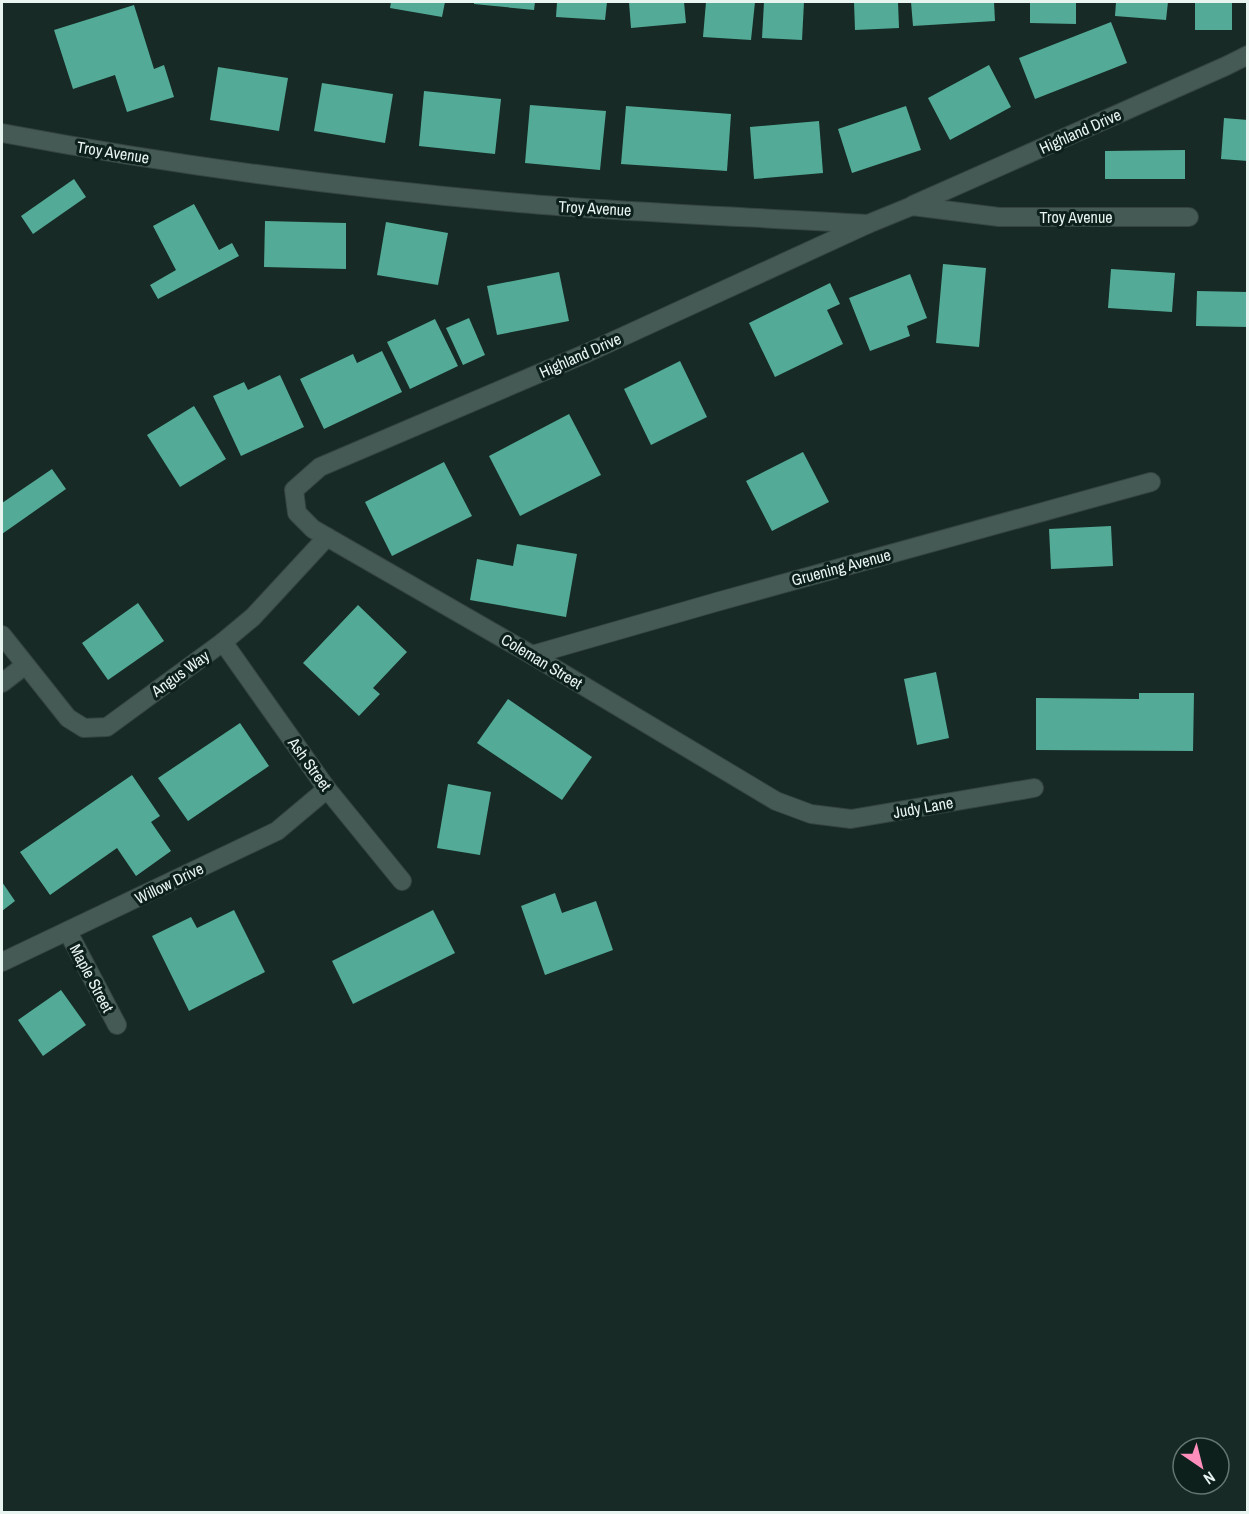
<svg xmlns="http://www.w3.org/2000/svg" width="1249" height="1514" viewBox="0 0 1249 1514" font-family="'Archivo Narrow',sans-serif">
	<rect width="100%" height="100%" fill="#172a25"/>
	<g fill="#53ab97">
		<path d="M391,2H445L442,17L390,8Z"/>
		<path d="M474,2H535L534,10L474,4Z"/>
		<path d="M557,2H607L605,20L556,17Z"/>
		<path d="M629,2H684L686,23L631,28Z"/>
		<path d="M706,2H755L751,40L703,37Z"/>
		<path d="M764,2H804L802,40L762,38Z"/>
		<path d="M854,2H898L899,28L855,30Z"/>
		<path d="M911,2H994L995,21L913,26Z"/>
		<path d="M1030,2H1076V24L1030,23Z"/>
		<path d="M1116,2H1168L1166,20L1115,16Z"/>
		<rect x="1195" y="2" width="37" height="28"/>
		<path d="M134,5L154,69L164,65L174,97L127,112L115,75L73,89L54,30Z"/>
		<path d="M1111,22L1127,63L1035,99L1019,58Z"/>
		<path d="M989,65L1011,107L950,140L928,98Z"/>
		<path d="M218,67L288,78L279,131L210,120Z"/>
		<path d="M322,83L393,94L385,143L314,131Z"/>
		<path d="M424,91L501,99L495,154L419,146Z"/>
		<path d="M530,105L606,111L600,170L525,163Z"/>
		<path d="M626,106L731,114L727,171L621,164Z"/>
		<path d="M906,106L921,150L852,173L838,129Z"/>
		<path d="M1224,118L1248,120V161L1221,159Z"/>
		<path d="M819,121L823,173L754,179L750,127Z"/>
		<path d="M1185,150V179H1105V151Z"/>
		<path d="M74,179L86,197L33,234L21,216Z"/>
		<path d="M194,204L219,250L232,243L239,256L158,299L150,285L176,270L153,226Z"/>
		<path d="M265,221L346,223V269L264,267Z"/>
		<path d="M386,222L448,233L438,285L377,275Z"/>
		<path d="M943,264L986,268L979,347L936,343Z"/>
		<path d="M1111,269L1175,273L1172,312L1108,308Z"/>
		<path d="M559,272L569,321L497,335L487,286Z"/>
		<path d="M910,274L927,318L907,326L910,336L870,351L849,298Z"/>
		<path d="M830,283L840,304L827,310L843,344L775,377L749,323Z"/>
		<path d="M1197,291L1248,292V327L1196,326Z"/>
		<path d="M469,318L485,355L463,365L446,328Z"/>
		<path d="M435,319L458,366L410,389L387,342Z"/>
		<path d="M382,351L402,392L324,429L300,379L353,354L357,363Z"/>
		<path d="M680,361L707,417L651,445L624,389Z"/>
		<path d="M280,375L304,427L241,456L213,396L244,382L248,390Z"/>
		<path d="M194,406L226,459L180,487L147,435Z"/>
		<path d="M569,414L601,475L520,516L489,456Z"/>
		<path d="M803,452L829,502L772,531L746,481Z"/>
		<path d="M444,462L472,516L392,556L365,502Z"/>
		<path d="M52,469L66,489L2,534V503Z"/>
		<path d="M1111,526L1113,566L1051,569L1049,529Z"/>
		<path d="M517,544L577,554L566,617L470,600L477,559L513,566Z"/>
		<path d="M138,603L164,641L108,680L82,643Z"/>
		<path d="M358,605L407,652L373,688L380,694L359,716L303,663Z"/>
		<path d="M936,672L949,738L917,745L904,679Z"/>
		<path d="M1139,693H1194L1193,751L1036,750V698L1139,699Z"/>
		<path d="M508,699L592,757L562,800L477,743Z"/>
		<path d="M240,723L269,766L188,821L158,778Z"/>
		<path d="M132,775L160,816L151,822L171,851L136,876L117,848L50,895L20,852Z"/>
		<path d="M448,784L491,792L480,855L437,848Z"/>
		<path d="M2,882L15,901L2,911Z"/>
		<path d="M555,893L562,913L596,901L613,950L545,975L521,906Z"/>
		<path d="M234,910L265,972L189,1011L152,936L191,917L197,928Z"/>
		<path d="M433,910L455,953L353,1004L332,961Z"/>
		<path d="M61,990L86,1025L43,1056L18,1020Z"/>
	</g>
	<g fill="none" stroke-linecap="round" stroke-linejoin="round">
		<g stroke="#354440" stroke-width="20">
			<g id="street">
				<path d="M2,133C172,165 345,188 519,203C635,213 752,217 868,224L912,206L999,217H1189"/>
				<path d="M913,205L1226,66L1248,55"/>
				<path d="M868,224L587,353L320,467L294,490L297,513L313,529L532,655L776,801L811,814L851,819L1034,788"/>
				<path d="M2,635L68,718L84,728L107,727L223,642L253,617L327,537"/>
				<path d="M223,642L327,789L402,881"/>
				<path d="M532,655L720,601L1151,482"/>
				<path d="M2,683L24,666"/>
				<path d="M68,932L117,1025"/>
				<path d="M2,962L277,831L327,789"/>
			</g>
		</g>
		<use href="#street" stroke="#455a54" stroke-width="18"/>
	</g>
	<g text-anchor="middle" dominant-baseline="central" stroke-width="6" stroke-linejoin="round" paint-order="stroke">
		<g font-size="16" fill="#e8f4f0" stroke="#0d201c">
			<text transform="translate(1080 131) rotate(-24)">Highland Drive</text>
			<text transform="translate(113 152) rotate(9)">Troy Avenue</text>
			<text transform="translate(595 208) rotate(3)">Troy Avenue</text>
			<text x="1076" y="217">Troy Avenue</text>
			<text transform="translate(580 355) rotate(-24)">Highland Drive</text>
			<text transform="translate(841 567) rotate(-15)">Gruening Avenue</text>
			<text transform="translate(542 661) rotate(31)">Coleman Street</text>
			<text transform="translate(180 673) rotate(-36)">Angus Way</text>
			<text transform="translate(310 764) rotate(54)">Ash Street</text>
			<text transform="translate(923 807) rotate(-10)">Judy Lane</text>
			<text transform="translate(169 883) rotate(-26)">Willow Drive</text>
			<text transform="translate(92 978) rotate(62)">Maple Street</text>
		</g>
	</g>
	<rect width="1249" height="1514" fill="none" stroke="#e8f4f0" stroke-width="6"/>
	<g transform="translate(1201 1466) rotate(145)"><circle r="28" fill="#0d201c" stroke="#657571" stroke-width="1.5"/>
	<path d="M0-4.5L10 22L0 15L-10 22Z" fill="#fe8ebc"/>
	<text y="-9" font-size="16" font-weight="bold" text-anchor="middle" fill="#e8f4f0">N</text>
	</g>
</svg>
